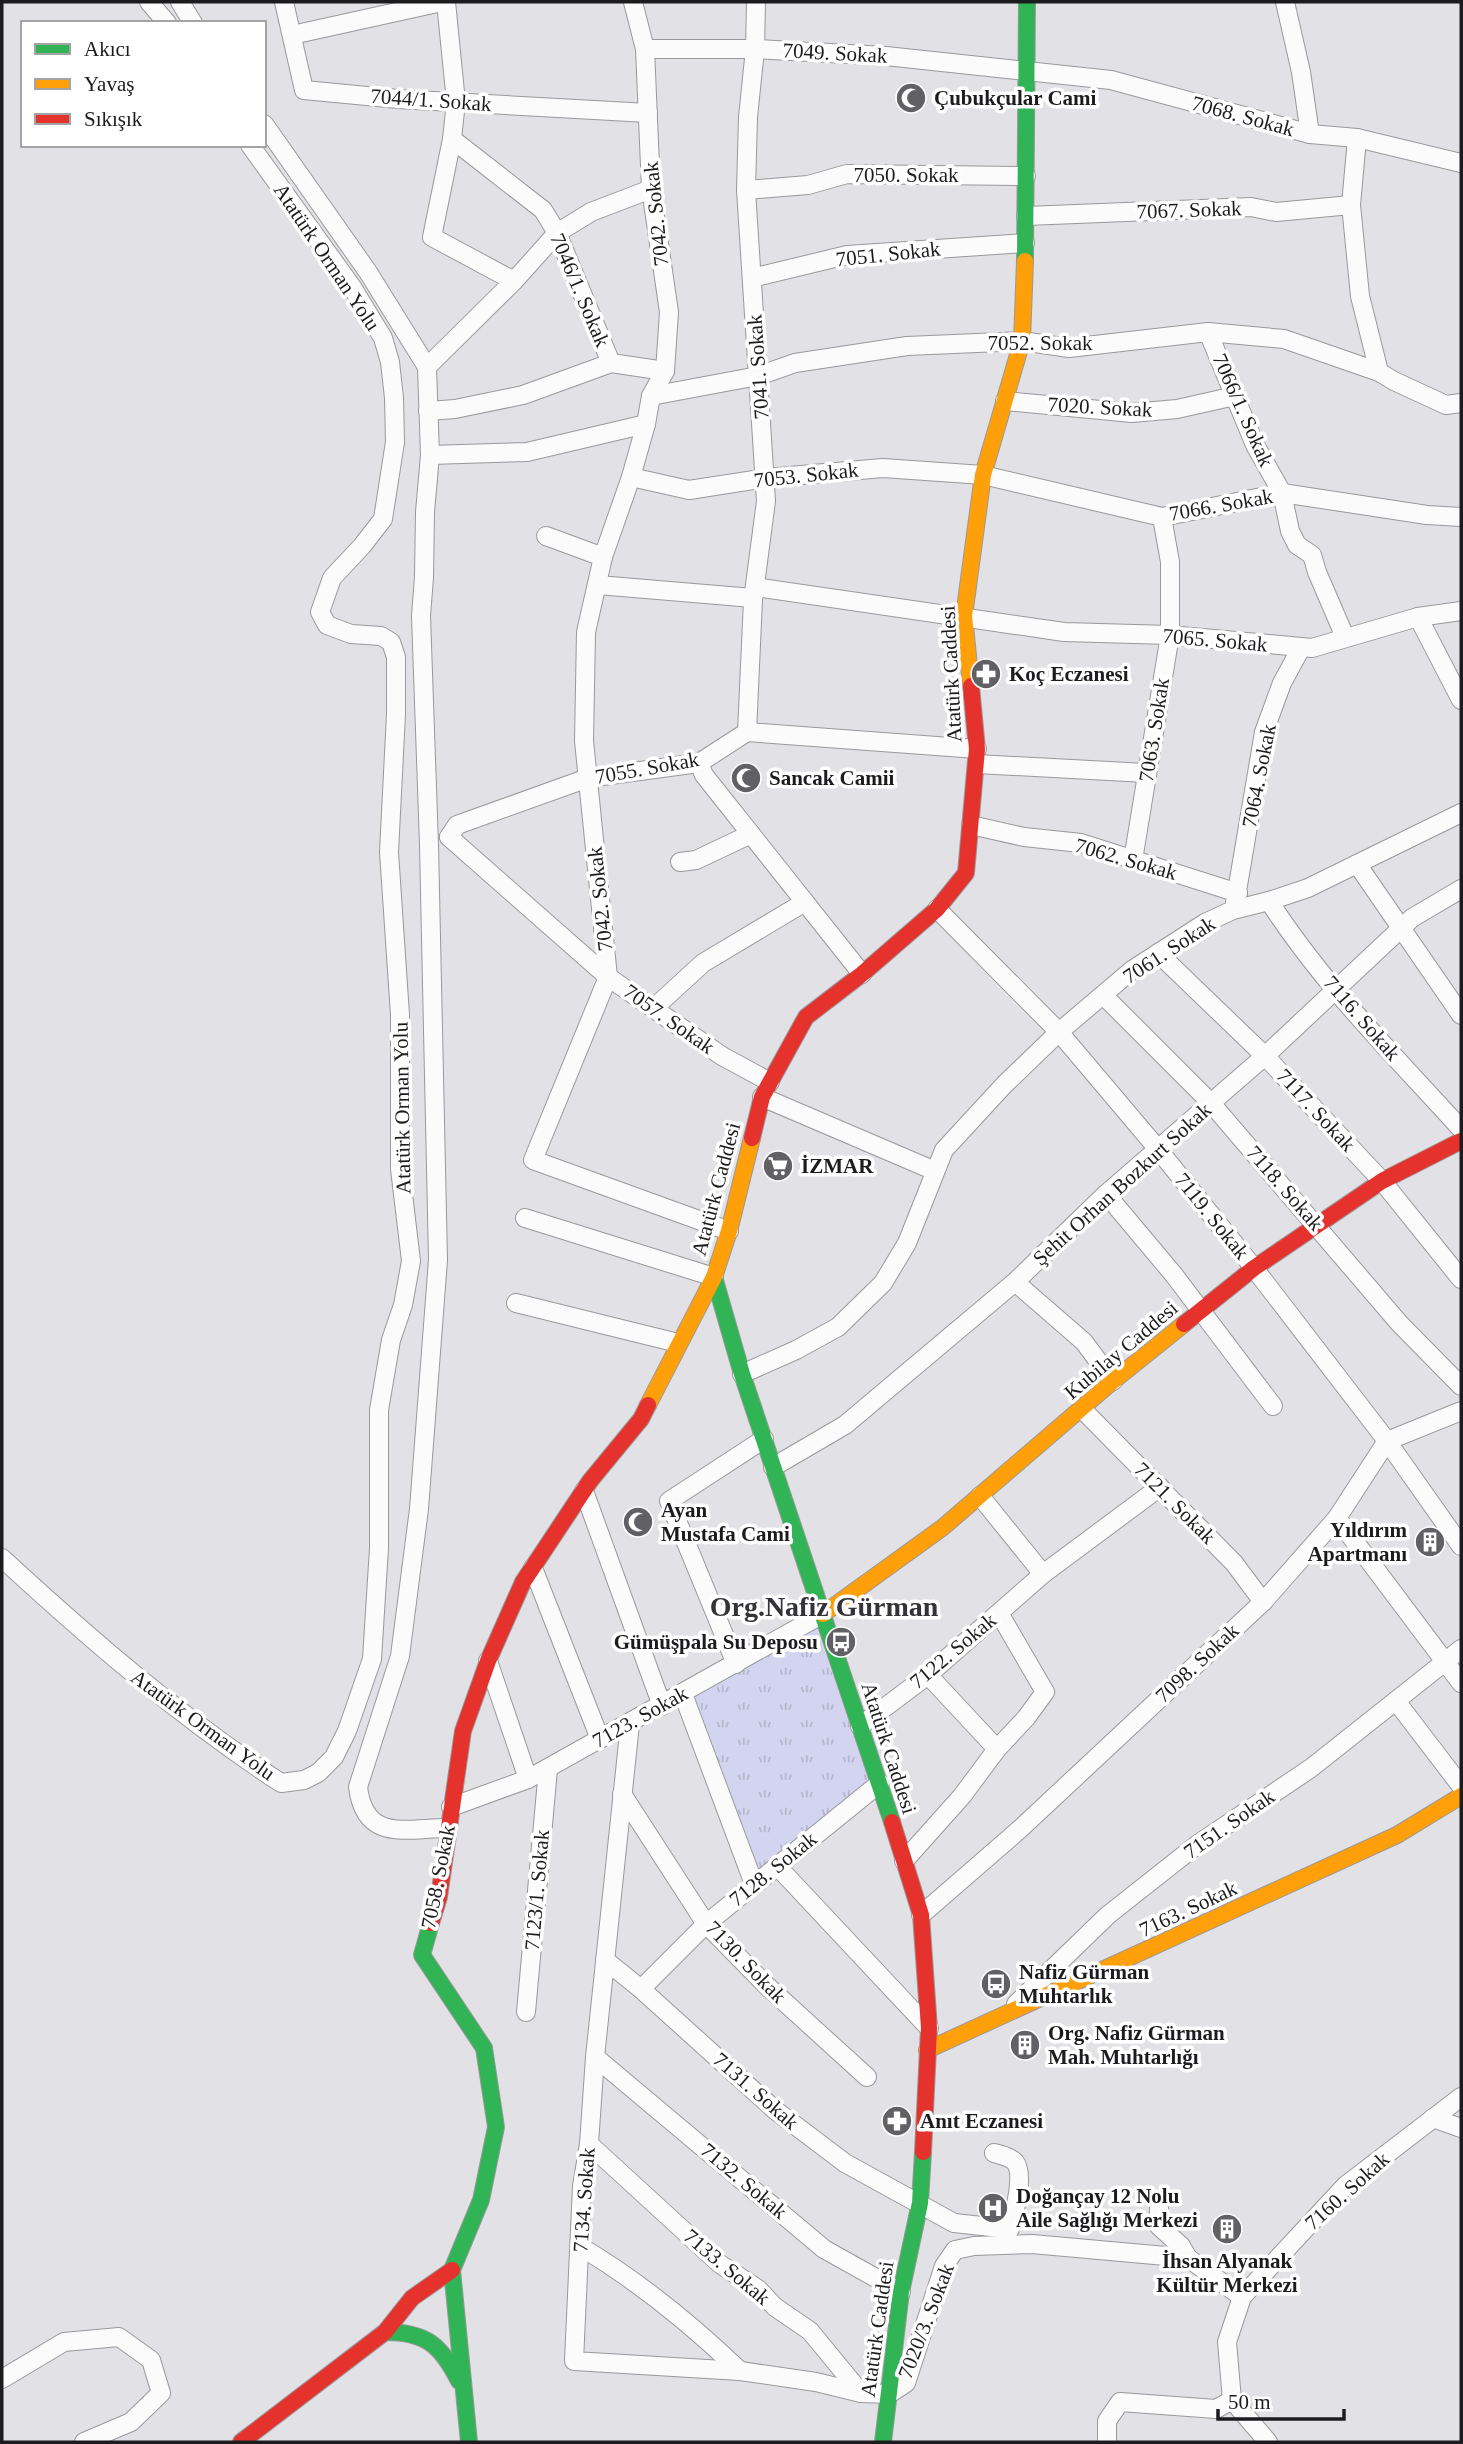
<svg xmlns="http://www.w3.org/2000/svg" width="1463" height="2444" viewBox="0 0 1463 2444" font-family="Georgia,serif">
	<defs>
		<pattern id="park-tufts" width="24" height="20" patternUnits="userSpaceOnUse" patternTransform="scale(1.75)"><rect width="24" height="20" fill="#d3d4ef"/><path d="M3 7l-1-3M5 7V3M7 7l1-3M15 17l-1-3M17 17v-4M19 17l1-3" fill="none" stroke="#b5b5cc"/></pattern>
	</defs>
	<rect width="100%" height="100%" fill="#e2e2e6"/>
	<path fill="url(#park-tufts)" d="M817,1628L870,1785L760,1873L693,1698Z"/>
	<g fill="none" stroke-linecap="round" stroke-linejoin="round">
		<g stroke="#99999c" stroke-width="20">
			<g id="street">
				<path d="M149,2L167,23"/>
				<path d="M180,2L193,23"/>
				<path d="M284,2L304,90L398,99L648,113"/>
				<path d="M446,2L456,102L452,139L432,237L514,281"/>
				<path d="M633,2L645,49L651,189L669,312L665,371L651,396L646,424L631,477L603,557L586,632L584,741L608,977L533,1160L729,1231"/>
				<path d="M1285,2L1301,72L1310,134"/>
				<path d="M292,35L442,2"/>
				<path d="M645,49H755L886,56L1111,80L1310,134L1357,138L1461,163"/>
				<path d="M264,124L368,272L427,367L430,455L425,512L424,577L421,616L429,845L438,1260L419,1509L400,1656L358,1787C365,1843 406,1828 448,1828"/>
				<path d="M1357,138L1351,205L1360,296L1379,372"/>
				<path d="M452,139L543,210L557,233L611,363"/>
				<path d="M746,190L808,185L847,174L1026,176"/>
				<path d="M1026,216L1251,207L1276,212L1351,205"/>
				<path d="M752,278L847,255L1025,243"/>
				<path d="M1208,332L1255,445L1282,493L1290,531L1297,545L1312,555L1317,572L1345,637"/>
				<path d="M427,367L514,281L557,233L591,212L651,189"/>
				<path d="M651,396L758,376L795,363L907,346L1022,341L1069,348L1208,332L1284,339L1379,372L1394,381L1446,405L1461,403"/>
				<path d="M1005,401L1132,413L1177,409L1235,396"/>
				<path d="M428,411L455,409L523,395L611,363L665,371"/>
				<path d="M430,455L527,452L646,424"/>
				<path d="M631,477L689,490L766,478L883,468L983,475L1162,517L1282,493L1427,515L1461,517"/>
				<path d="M546,536L603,557"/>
				<path d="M598,585L753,598"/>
				<path d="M755,587L1064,632L1170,635L1312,648L1418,617L1461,611"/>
				<path d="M1418,617L1461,700"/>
				<path d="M747,732L753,600L766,501L746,190L748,117L755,49L756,2"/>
				<path d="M699,763L704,775L862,974"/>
				<path d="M977,764L1146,773"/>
				<path d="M971,825L1024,837L1081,843L1238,893"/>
				<path d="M449,837L457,825L588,778L699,763L747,732L977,749"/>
				<path d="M449,837L608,977L722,1056L770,1082"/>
				<path d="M1133,860L1170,635V562L1162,517"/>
				<path d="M680,862L696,860L751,834"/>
				<path d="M1357,864L1461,1015"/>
				<path d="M1269,901C1323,985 1395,1056 1461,1129"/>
				<path d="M1235,903L1264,732L1282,683L1301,648"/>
				<path d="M937,909L1059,1032L1157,1148L1254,1268L1387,1441L1461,1546"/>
				<path d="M1158,953L1265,1056L1382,1181L1461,1279"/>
				<path d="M1104,996L1211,1103L1399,1323L1461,1386"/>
				<path d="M654,1008L703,963L805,902"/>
				<path d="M762,1097L935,1171"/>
				<path d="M1106,1194L1174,1275L1273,1406"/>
				<path d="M525,1218L714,1277"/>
				<path d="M1015,1282L1084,1342L1113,1381"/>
				<path d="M516,1303L678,1343"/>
				<path d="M742,1374L796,1350L838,1327L883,1283L907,1243L944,1150L1004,1085L1059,1032L1132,970L1205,923L1233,910L1269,901L1308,888L1461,813"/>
				<path d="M1082,1409L1234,1563L1263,1602"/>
				<path d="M773,1467L845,1425L1015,1282L1106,1194L1265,1056L1412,918L1461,889"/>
				<path d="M584,1491L662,1706"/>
				<path d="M980,1496L1043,1574"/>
				<path d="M1337,1518L1461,1683"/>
				<path d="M2,1558C90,1639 180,1717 281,1783L304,1780L318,1773L334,1757L347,1731L372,1659L379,1548V1410L391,1340L403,1305L411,1261L400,1169V1015L389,852L396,714V657L391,642L381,636L351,634L327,625L320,612L332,578L362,546L383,519L395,442L394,398L390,362L383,338L352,287L250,145"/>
				<path d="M533,1568L600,1739"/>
				<path d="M488,1661L528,1779"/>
				<path d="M736,1664L669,1501L764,1439"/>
				<path d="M928,1675L997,1749"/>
				<path d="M683,1694L754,1884"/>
				<path d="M1396,1701L1461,1786"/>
				<path d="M630,1724L595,2057L589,2144L582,2186L574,2361L740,2371L816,2382L861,2393L889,2394L906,2383L944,2266L955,2250L974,2246L1032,2244L1188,2258L1242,2297"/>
				<path d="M860,1726L928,1675L1043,1574L1160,1487"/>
				<path d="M622,1794L706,1924L768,1987L867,2077"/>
				<path d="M451,1807L528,1779L823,1614"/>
				<path d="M904,1861L962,1796L997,1749L1026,1718L1045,1692L999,1613"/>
				<path d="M777,1866L929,2028"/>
				<path d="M921,1915L1020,1829L1263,1602L1337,1518L1387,1441L1461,1411"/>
				<path d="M605,1960L641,1989L775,2110L845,2163L954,2223L1010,2229C1014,2214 1025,2175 1015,2162C1010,2157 1002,2155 994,2153"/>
				<path d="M641,1989L706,1924L880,1783"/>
				<path d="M1016,2004L1108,1915L1198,1844L1311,1768L1461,1649"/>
				<path d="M526,2012L548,1769"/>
				<path d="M595,2057L824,2249L901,2292"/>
				<path d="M1433,2118L1461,2128"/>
				<path d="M589,2144L720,2264L758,2289L775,2307L810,2331L861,2393"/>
				<path d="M1159,2207V2226L1181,2246L1188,2258"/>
				<path d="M581,2247C638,2281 691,2324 740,2371"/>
				<path d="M2,2379L64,2342L119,2337L151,2360L161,2393L131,2422L84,2442"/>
				<path d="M1107,2442V2421L1120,2402L1216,2409L1232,2400"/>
				<path d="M1268,2442L1232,2400L1227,2342L1242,2297L1345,2186L1461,2097"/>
			</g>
		</g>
		<g stroke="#99999c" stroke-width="18">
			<g id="fast">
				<path d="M1025,261L1027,2"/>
				<path d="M714,1277L742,1374L892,1822"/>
				<path d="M431,1923L422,1955L484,2048L496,2127L481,2200L452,2270L469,2442"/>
				<path d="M385,2332C426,2332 441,2345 459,2381"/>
				<path d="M883,2442L901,2292L920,2203L923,2152"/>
			</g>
		</g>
		<g stroke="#99999c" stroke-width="18">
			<g id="slow">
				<path d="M971,686L964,616L983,475L1022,341L1025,261"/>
				<path d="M648,1405L714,1277L729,1231L752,1138"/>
				<path d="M823,1614L942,1528L1113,1381L1184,1324"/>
				<path d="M927,2050L1397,1835L1461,1796"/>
			</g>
		</g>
		<g stroke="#99999c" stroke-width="18">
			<g id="jam">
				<path d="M752,1138L762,1097L806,1017L862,974L937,909L966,873L977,749L971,686"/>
				<path d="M1184,1324L1254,1268L1382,1181L1461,1141"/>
				<path d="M892,1822L921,1915L929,2028L923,2152"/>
				<path d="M431,1923L439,1897L463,1731L488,1661L523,1582L590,1481L641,1419L648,1405"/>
				<path d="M241,2442L385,2332L412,2298L452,2270"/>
			</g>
		</g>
		<use href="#street" stroke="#fbfbfb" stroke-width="18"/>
		<use href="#fast" stroke="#30b455" stroke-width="16"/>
		<use href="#slow" stroke="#ff9f0a" stroke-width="16"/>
		<use href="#jam" stroke="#e5322d" stroke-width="16"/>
	</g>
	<defs>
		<g id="mosque-disc" transform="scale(1.575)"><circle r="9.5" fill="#616165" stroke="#fff"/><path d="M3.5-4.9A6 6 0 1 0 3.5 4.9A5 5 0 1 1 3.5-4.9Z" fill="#fff"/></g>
		<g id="pharmacy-disc" transform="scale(1.575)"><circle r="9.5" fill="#616165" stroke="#fff"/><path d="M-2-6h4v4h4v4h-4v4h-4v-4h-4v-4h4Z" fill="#fff"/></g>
		<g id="supermarket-disc" transform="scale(1.575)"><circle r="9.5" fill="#616165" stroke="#fff"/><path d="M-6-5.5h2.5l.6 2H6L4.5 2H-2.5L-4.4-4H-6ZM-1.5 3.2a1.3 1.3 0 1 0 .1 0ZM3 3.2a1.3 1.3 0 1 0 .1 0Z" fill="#fff"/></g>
		<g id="building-disc" transform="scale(1.575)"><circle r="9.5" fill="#616165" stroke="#fff"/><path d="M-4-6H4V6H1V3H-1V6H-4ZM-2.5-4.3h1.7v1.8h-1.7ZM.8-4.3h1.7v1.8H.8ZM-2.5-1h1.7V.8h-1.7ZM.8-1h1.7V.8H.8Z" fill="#fff"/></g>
		<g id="bus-disc" transform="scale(1.575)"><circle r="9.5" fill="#616165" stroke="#fff"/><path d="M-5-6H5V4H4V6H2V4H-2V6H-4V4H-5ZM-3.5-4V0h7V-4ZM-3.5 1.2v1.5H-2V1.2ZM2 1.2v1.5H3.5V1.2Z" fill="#fff"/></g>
		<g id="hospital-disc" transform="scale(1.575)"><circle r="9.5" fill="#616165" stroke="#fff"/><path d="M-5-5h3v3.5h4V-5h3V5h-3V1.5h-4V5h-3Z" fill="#fff"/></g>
	</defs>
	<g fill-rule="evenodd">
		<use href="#mosque-disc" x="911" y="98"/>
		<use href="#pharmacy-disc" x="986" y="674"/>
		<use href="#mosque-disc" x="746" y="778"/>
		<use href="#supermarket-disc" x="778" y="1166"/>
		<use href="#mosque-disc" x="638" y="1522"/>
		<use href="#building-disc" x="1430" y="1542"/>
		<use href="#bus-disc" x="841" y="1642"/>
		<use href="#bus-disc" x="996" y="1984"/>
		<use href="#building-disc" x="1025" y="2045"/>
		<use href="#pharmacy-disc" x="897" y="2121"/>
		<use href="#hospital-disc" x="993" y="2208"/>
		<use href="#building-disc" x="1227" y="2229"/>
	</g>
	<g text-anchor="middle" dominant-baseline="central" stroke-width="7" stroke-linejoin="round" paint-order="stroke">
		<g font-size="21" fill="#1c1c1f" stroke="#fff">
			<text transform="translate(835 53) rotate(3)">7049. Sokak</text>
			<text transform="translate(431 100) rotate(4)">7044/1. Sokak</text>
			<text transform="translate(1243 116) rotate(15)">7068. Sokak</text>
			<text x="906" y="175">7050. Sokak</text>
			<text transform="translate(1189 210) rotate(-2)">7067. Sokak</text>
			<text transform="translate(656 214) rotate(-96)">7042. Sokak</text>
			<text transform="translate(888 254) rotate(-6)">7051. Sokak</text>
			<text transform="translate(327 257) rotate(56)">Atatürk Orman Yolu</text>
			<text transform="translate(580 290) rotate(67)">7046/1. Sokak</text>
			<text x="1040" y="343">7052. Sokak</text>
			<text transform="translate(758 367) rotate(-94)">7041. Sokak</text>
			<text transform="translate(1100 407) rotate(3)">7020. Sokak</text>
			<text transform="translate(1243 410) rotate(66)">7066/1. Sokak</text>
			<text transform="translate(806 475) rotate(-6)">7053. Sokak</text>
			<text transform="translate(1221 505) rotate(-10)">7066. Sokak</text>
			<text transform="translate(1215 640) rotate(5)">7065. Sokak</text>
			<text transform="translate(951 674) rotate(-93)">Atatürk Caddesi</text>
			<text transform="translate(1154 730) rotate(-81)">7063. Sokak</text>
			<text transform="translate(647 768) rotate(-10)">7055. Sokak</text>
			<text transform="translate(1259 776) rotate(-79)">7064. Sokak</text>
			<text transform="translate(1126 859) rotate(16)">7062. Sokak</text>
			<text transform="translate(600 899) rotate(-96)">7042. Sokak</text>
			<text transform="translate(1169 950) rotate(-33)">7061. Sokak</text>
			<text transform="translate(1362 1018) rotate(49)">7116. Sokak</text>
			<text transform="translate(669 1019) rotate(35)">7057. Sokak</text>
			<text transform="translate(402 1108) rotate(-91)">Atatürk Orman Yolu</text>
			<text transform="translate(1316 1110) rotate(47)">7117. Sokak</text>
			<text transform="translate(1122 1184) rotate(-42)">Şehit Orhan Bozkurt Sokak</text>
			<text transform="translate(1285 1188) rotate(49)">7118. Sokak</text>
			<text transform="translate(716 1189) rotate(-75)">Atatürk Caddesi</text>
			<text transform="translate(1212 1216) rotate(51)">7119. Sokak</text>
			<text transform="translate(1121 1350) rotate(-40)">Kubilay Caddesi</text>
			<text transform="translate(1175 1503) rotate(45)">7121. Sokak</text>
			<text transform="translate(953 1651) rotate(-40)">7122. Sokak</text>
			<text transform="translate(1197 1663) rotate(-43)">7098. Sokak</text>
			<text transform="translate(640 1717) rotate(-29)">7123. Sokak</text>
			<text transform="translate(203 1725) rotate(36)">Atatürk Orman Yolu</text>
			<text transform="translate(889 1748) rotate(72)">Atatürk Caddesi</text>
			<text transform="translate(1229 1824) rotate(-35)">7151. Sokak</text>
			<text transform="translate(773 1869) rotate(-39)">7128. Sokak</text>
			<text transform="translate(438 1877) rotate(-79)">7058. Sokak</text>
			<text transform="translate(537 1890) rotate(-85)">7123/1. Sokak</text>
			<text transform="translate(1188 1909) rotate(-25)">7163. Sokak</text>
			<text transform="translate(746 1962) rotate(46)">7130. Sokak</text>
			<text transform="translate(756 2091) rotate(41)">7131. Sokak</text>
			<text transform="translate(744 2181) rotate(40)">7132. Sokak</text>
			<text transform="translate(1347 2191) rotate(-42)">7160. Sokak</text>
			<text transform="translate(584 2200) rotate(-86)">7134. Sokak</text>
			<text transform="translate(727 2267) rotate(40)">7133. Sokak</text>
			<text transform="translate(926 2321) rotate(-69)">7020/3. Sokak</text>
			<text transform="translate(877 2329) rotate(-82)">Atatürk Caddesi</text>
		</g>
		<g font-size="21" font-weight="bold" fill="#1c1c1f" stroke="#fff" text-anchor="start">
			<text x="934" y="98">Çubukçular Cami</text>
			<text x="1009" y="674">Koç Eczanesi</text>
			<text x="769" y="778">Sancak Camii</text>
			<text x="801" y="1166">İZMAR</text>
			<text x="661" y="1510">Ayan<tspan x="661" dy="24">Mustafa Cami</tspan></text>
			<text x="1407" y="1530" text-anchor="end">Yıldırım<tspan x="1407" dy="24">Apartmanı</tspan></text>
			<text x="818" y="1642" text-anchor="end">Gümüşpala Su Deposu</text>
			<text x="1019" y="1972">Nafiz Gürman<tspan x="1019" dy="24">Muhtarlık</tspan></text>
			<text x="1048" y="2033">Org. Nafiz Gürman<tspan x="1048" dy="24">Mah. Muhtarlığı</tspan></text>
			<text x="920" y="2121">Anıt Eczanesi</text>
			<text x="1016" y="2196">Doğançay 12 Nolu<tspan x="1016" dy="24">Aile Sağlığı Merkezi</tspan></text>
			<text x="1227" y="2261" text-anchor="middle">İhsan Alyanak<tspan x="1227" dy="24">Kültür Merkezi</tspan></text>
		</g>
		<g font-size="28" font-weight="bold" fill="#333339" stroke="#fff">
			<text x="824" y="1606">Org.Nafiz Gürman</text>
		</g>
	</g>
	<rect width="1463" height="2444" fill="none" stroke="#1c1c1f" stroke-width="7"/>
	<rect x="21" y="21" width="245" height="126" fill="#ffffff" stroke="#a4a4a5" stroke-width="2"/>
	<rect x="35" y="44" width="35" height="10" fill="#30b455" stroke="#a4a4a5" stroke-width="2"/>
	<text x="84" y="56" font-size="21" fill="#1c1c1f">Akıcı</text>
	<rect x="35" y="79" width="35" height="10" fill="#ff9f0a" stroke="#a4a4a5" stroke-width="2"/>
	<text x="84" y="91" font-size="21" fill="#1c1c1f">Yavaş</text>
	<rect x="35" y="114" width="35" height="10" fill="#e5322d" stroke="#a4a4a5" stroke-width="2"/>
	<text x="84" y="126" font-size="21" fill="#1c1c1f">Sıkışık</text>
	<path d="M1218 2409v10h126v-10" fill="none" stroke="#1c1c1f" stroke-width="3.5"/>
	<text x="1228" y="2409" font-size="21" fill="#1c1c1f" stroke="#ffffff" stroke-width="5" paint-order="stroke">50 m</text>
</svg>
